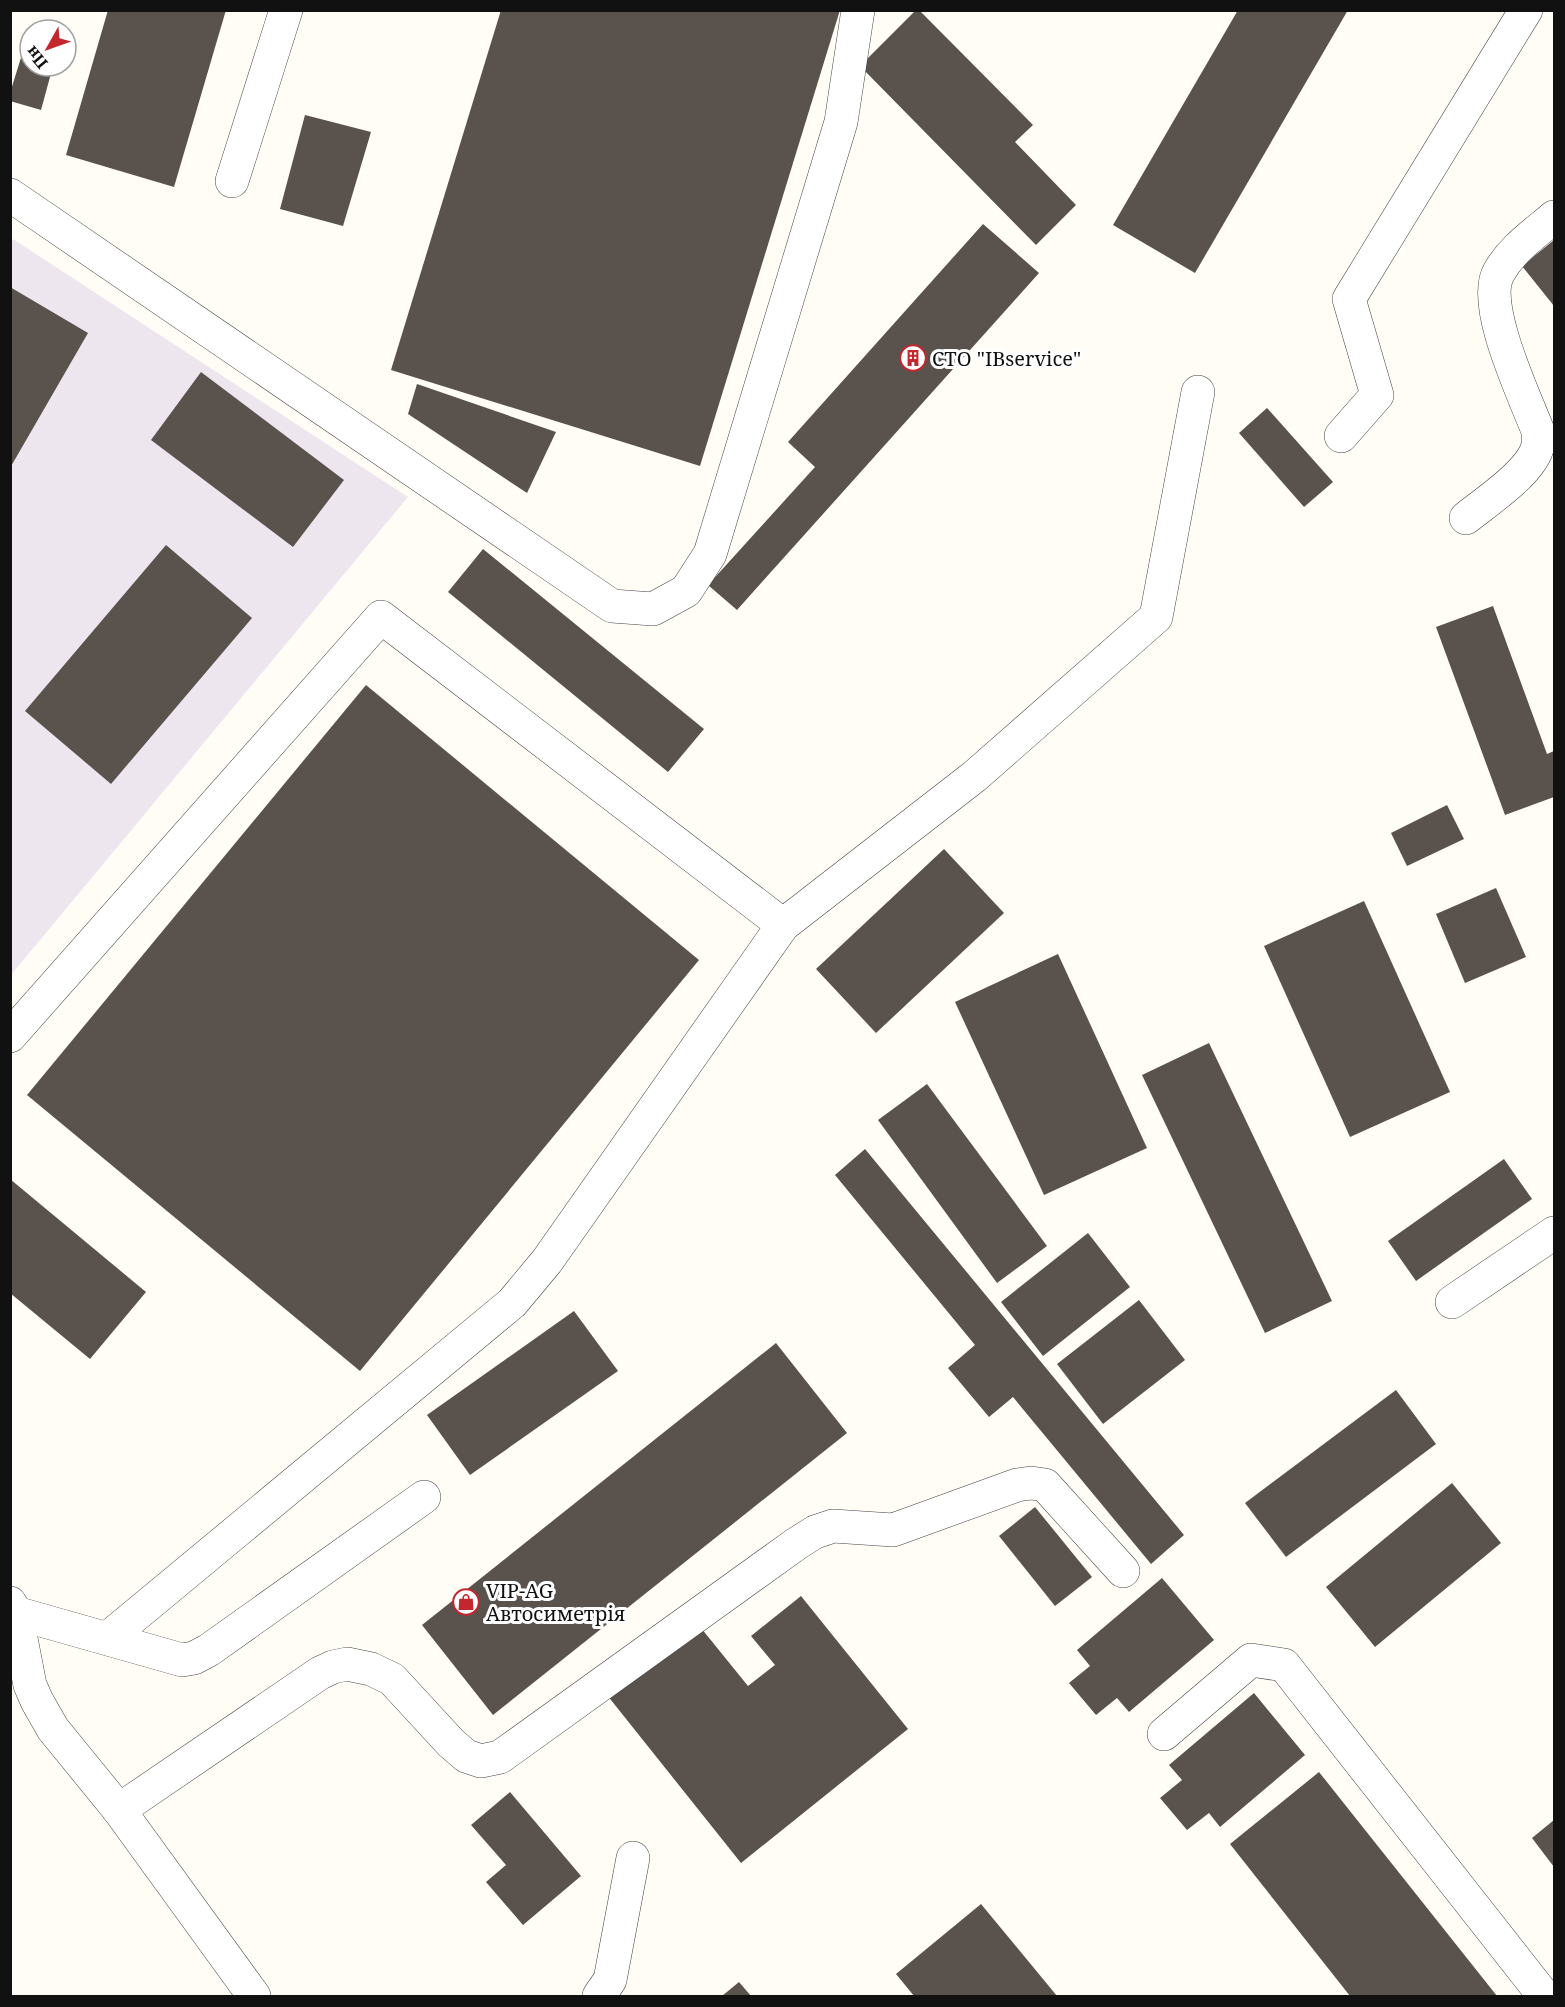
<svg xmlns="http://www.w3.org/2000/svg" width="1565" height="2007" viewBox="0 0 1565 2007" font-family="'Noto Serif',serif">
	<rect width="100%" height="100%" fill="#fffdf5"/>
	<path fill="#eee6ef" d="M13,239L408,497L11,975L10,243Z"/>
	<g fill="#5a524d">
		<path d="M108,10H226L174,187L66,155Z"/>
		<path d="M501,10H840L700,466L391,370Z"/>
		<path d="M916,10H919L1033,125L1015,142L1076,205L1036,245L860,66Z"/>
		<path d="M1238,10H1348L1195,273L1113,225Z"/>
		<path d="M24,48L30,50V66H53L41,110L10,101V93Z"/>
		<path d="M305,115L371,132L343,226L280,209Z"/>
		<path d="M983,224L1039,273L737,610L708,585L815,467L788,442Z"/>
		<path d="M1554,240V306L1522,266Z"/>
		<path d="M10,287L88,333L10,468Z"/>
		<path d="M201,372L344,480L293,547L151,440Z"/>
		<path d="M417,384L556,432L527,493L408,414Z"/>
		<path d="M1267,408L1333,482L1304,507L1239,433Z"/>
		<path d="M166,545L252,618L111,784L25,711Z"/>
		<path d="M483,549L704,729L668,772L448,592Z"/>
		<path d="M1493,606L1547,754L1554,751V797L1505,815L1436,627Z"/>
		<path d="M366,685L699,960L360,1371L27,1095Z"/>
		<path d="M1447,805L1464,839L1407,866L1391,833Z"/>
		<path d="M944,849L1004,913L876,1033L816,969Z"/>
		<path d="M1496,888L1526,957L1465,983L1436,914Z"/>
		<path d="M1364,901L1450,1092L1350,1137L1264,946Z"/>
		<path d="M1058,954L1147,1148L1044,1195L955,1002Z"/>
		<path d="M1209,1043L1332,1301L1265,1333L1142,1075Z"/>
		<path d="M927,1084L1047,1246L997,1283L878,1120Z"/>
		<path d="M865,1149L1184,1535L1151,1564L1013,1397L989,1417L948,1368L975,1345L835,1175Z"/>
		<path d="M1504,1159L1532,1199L1416,1281L1388,1241Z"/>
		<path d="M10,1179L146,1292L90,1359L10,1293Z"/>
		<path d="M1088,1233L1130,1287L1043,1356L1001,1302Z"/>
		<path d="M1139,1300L1185,1360L1103,1424L1057,1364Z"/>
		<path d="M574,1311L618,1371L470,1475L427,1415Z"/>
		<path d="M776,1343L847,1433L493,1715L422,1625Z"/>
		<path d="M1396,1390L1436,1444L1286,1557L1245,1503Z"/>
		<path d="M1452,1483L1501,1543L1375,1647L1326,1587Z"/>
		<path d="M1035,1507L1092,1577L1055,1606L999,1536Z"/>
		<path d="M1162,1578L1214,1640L1129,1712L1117,1698L1096,1715L1069,1683L1090,1666L1077,1650Z"/>
		<path d="M801,1596L908,1729L741,1863L607,1695L697,1623L748,1686L775,1665L751,1636Z"/>
		<path d="M1254,1693L1305,1755L1220,1827L1209,1813L1187,1830L1160,1798L1182,1780L1169,1765Z"/>
		<path d="M1319,1772L1497,1996H1350L1230,1844Z"/>
		<path d="M510,1792L581,1876L523,1925L486,1882L506,1865L471,1825Z"/>
		<path d="M1554,1820V1867L1532,1838Z"/>
		<path d="M981,1904L1057,1996H914L896,1974Z"/>
		<path d="M739,1982L751,1996H722Z"/>
	</g>
	<g fill="none" stroke-linecap="round" stroke-linejoin="round">
		<g stroke="#444" stroke-width="34">
			<g id="minor">
				<path d="M232,181L286,10"/>
				<path d="M10,195L612,606L653,609L686,591L710,554L841,122L858,10"/>
				<path d="M1341,436L1377,395L1349,299L1526,10"/>
				<path d="M1466,518C1487,501 1533,471 1538,445C1539,440 1538,435 1538,431C1525,397 1480,304 1499,272C1512,249 1534,234 1554,217"/>
				<path d="M10,1036L381,617L783,925"/>
				<path d="M1452,1302L1554,1233"/>
				<path d="M10,1603L16,1613L30,1685L37,1701L53,1729L119,1810L254,1996"/>
				<path d="M16,1613L182,1660L194,1658L209,1650L424,1497"/>
				<path d="M108,1638L512,1303L547,1261L783,925L975,776L1156,617L1198,392"/>
				<path d="M1164,1734L1251,1660L1284,1665L1544,1996"/>
				<path d="M119,1810L320,1673L333,1667L347,1664L371,1669L392,1679L451,1743L466,1756L481,1761L500,1757L796,1544L815,1532L833,1526L893,1530L1017,1485L1031,1483L1045,1485L1123,1571"/>
				<path d="M599,1996L610,1980L633,1858"/>
			</g>
		</g>
		<use href="#minor" stroke="#fff" stroke-width="33"/>
	</g>
	<defs>
		<g id="building-ring" transform="scale(1.35)"><circle r="9.5" fill="#fff" stroke="#c4262e" stroke-width="1.5"/><path d="M-4-6H4V6H1V3H-1V6H-4ZM-2.5-4.3h1.7v1.8h-1.7ZM.8-4.3h1.7v1.8H.8ZM-2.5-1h1.7V.8h-1.7ZM.8-1h1.7V.8H.8Z" fill="#c4262e"/></g>
		<g id="shop-ring" transform="scale(1.35)"><circle r="9.5" fill="#fff" stroke="#c4262e" stroke-width="1.5"/><path d="M-5-2.5h2.3a2.7 3.5 0 0 1 5.4 0H5L5.5 6h-11ZM-1.5-2.5h3a1.5 2.3 0 0 0-3 0Z" fill="#c4262e"/></g>
	</defs>
	<g fill-rule="evenodd">
		<use href="#building-ring" x="913" y="358"/>
		<use href="#shop-ring" x="466" y="1602"/>
	</g>
	<g text-anchor="middle" dominant-baseline="central" stroke-width="6" stroke-linejoin="round" paint-order="stroke">
		<g font-size="20" fill="#111" stroke="#fff" text-anchor="start">
			<text x="932" y="358">СТО "IBservice"</text>
			<text x="486" y="1590">VIP-AG<tspan x="486" dy="23">Автосиметрія</tspan></text>
		</g>
	</g>
	<rect width="1565" height="2007" fill="none" stroke="#111111" stroke-width="24"/>
	<g transform="translate(48 48) rotate(230)"><circle r="28" fill="#ffffff" stroke="#a0a0a0" stroke-width="1.5"/>
	<path d="M0-4.5L10 22L0 15L-10 22Z" fill="#c4262e"/>
	<text y="-9" font-size="16" font-weight="bold" text-anchor="middle" fill="#111111">Пн</text>
	</g>
</svg>
